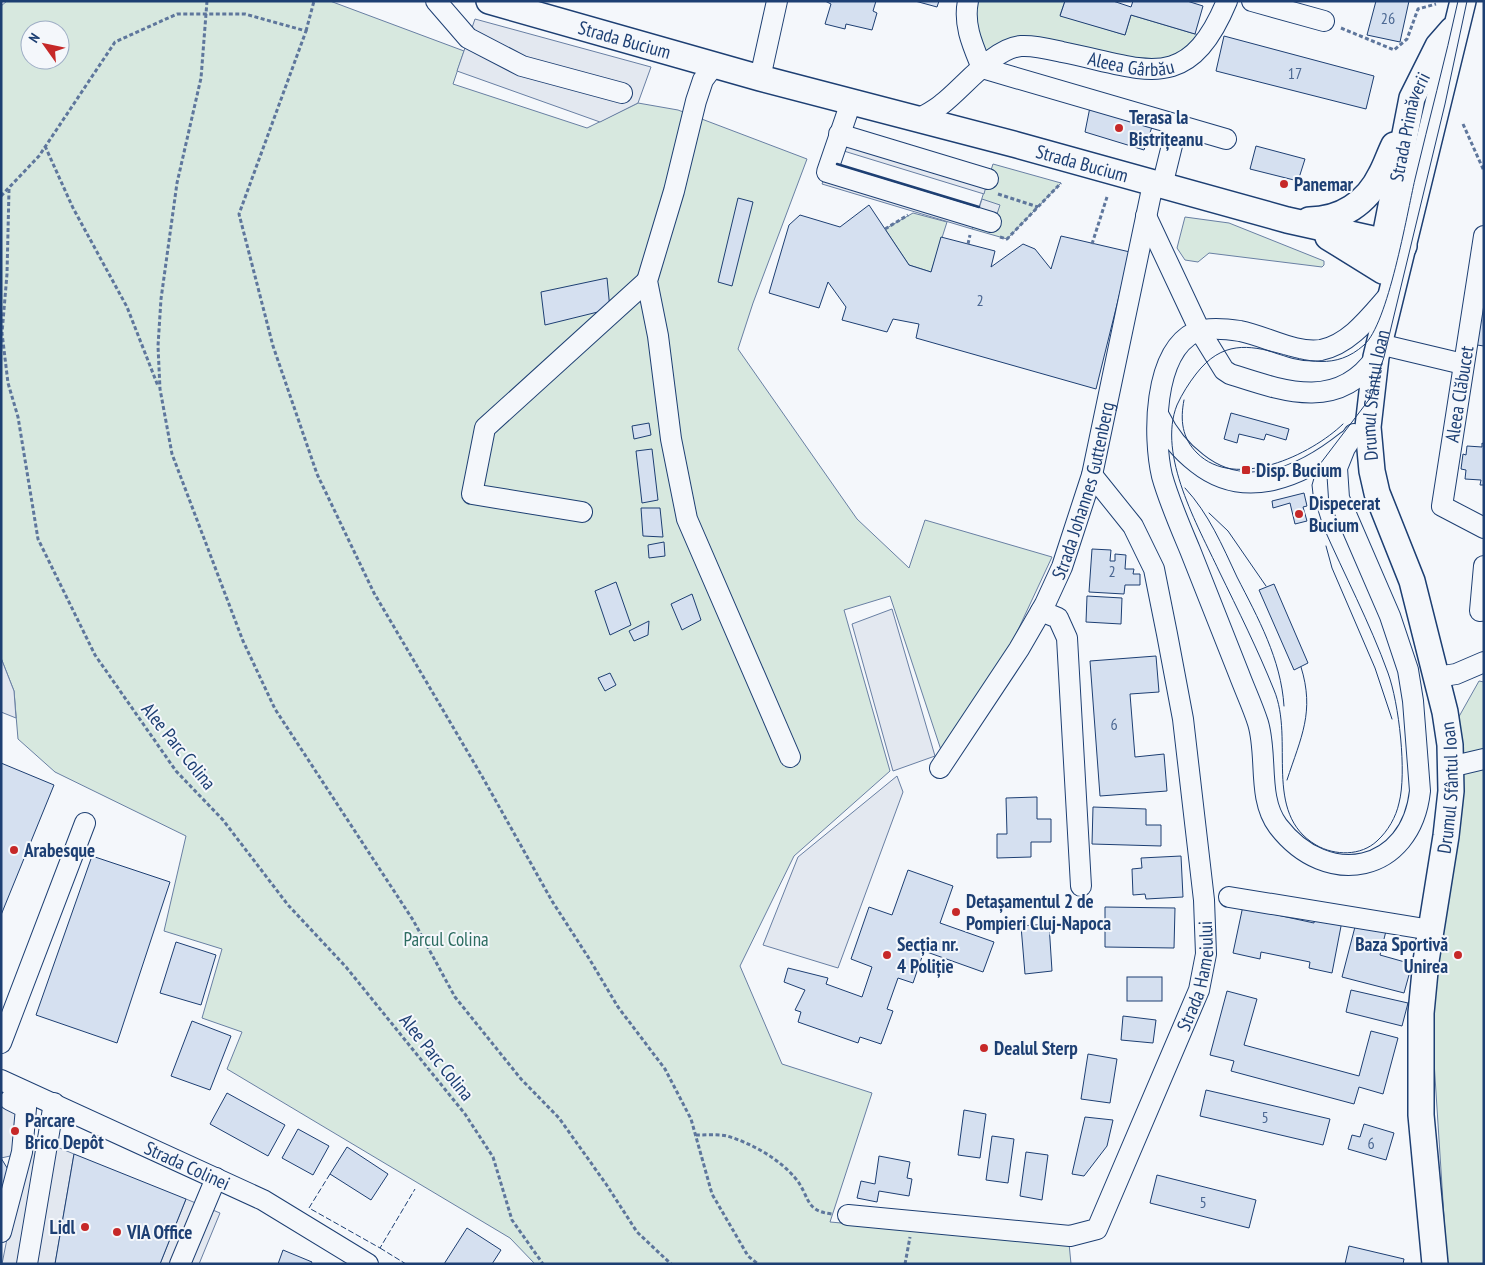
<svg xmlns="http://www.w3.org/2000/svg" width="1485" height="1265" viewBox="0 0 1485 1265" font-family="'PT Sans Narrow',sans-serif">
	<rect width="100%" height="100%" fill="#f4f7fb"/>
	<g fill="#d7e8df" stroke="#687fa3" fill-rule="evenodd">
		<path d="M7,1H330L464,51L453,84L587,128L638,103L678,110L807,159L753,303L738,349L857,519L909,568L925,520L1052,557L1010,647L941,750L890,596L844,610L890,771L794,856L740,966L782,1064L872,1093L830,1222L1069,1243L1071,1264H535L510,1238L227,1069L242,1032L202,1018L222,949L164,931L186,836L55,772L18,739L14,691L1,658V6ZM30,30H60V60H30Z"/>
		<path d="M968,1H1065L1060,15L1125,35L1131,15L1195,34L1210,37L1176,67L1020,46L982,68Z"/>
		<path d="M993,164L1061,183L1007,239L972,229Z"/>
		<path d="M913,213L947,222L931,272L909,265L885,229Z"/>
		<path d="M1185,217L1229,223L1324,261V265L1322,267L1209,253L1198,262L1185,260L1177,248Z"/>
		<path d="M1479,681L1484,682V1264H1447L1432,1030L1452,729Z"/>
	</g>
	<g fill="#e3e8f0" stroke="#687fa3">
		<path d="M475,19L651,67L638,103L600,122L457,71Z"/>
		<path d="M839,134L988,179L984,194L834,148Z"/>
		<path d="M827,172L976,218L982,199L1000,205L992,229L975,223L972,229L822,184Z"/>
		<path d="M892,609L935,756L893,771L852,624Z"/>
		<path d="M1,658L14,691L16,718L1,712Z"/>
		<path d="M897,776L903,792L838,968L763,945L798,857Z"/>
		<path d="M1,1097L26,1108L28,1135L74,1154L55,1264H2L24,1153L1,1158Z"/>
		<path d="M186,1199L220,1213L199,1264H160Z"/>
	</g>
	<g fill="#d5e0f0" stroke="#1d3f73">
		<path d="M825,1H876L873,11L877,13L872,30L846,24L845,29L825,24L831,4Z"/>
		<path d="M915,1H939L937,7Z"/>
		<path d="M1065,1H1113L1131,7L1133,1H1187L1203,6L1195,34L1131,15L1125,35L1060,16Z"/>
		<path d="M1376,1H1409L1400,42L1367,35Z"/>
		<path d="M1224,36L1374,76L1366,109L1216,71Z"/>
		<path d="M1090,107L1153,124L1144,150L1085,132Z"/>
		<path d="M1256,146L1305,159L1298,181L1250,169Z"/>
		<path d="M738,198L753,202L732,286L718,282Z"/>
		<path d="M869,205L909,265L931,272L941,237L995,251L991,267L1023,244L1035,249L1051,269L1061,236L1130,252L1096,389L916,338L919,324L893,319L887,332L842,320L846,307L828,282L819,308L769,293L789,225L800,215L840,227Z"/>
		<path d="M607,278L610,309L545,325L541,292Z"/>
		<path d="M1479,312H1484V346L1477,345Z"/>
		<path d="M1231,413L1289,429L1286,440L1266,434L1264,440L1239,434L1237,443L1224,439Z"/>
		<path d="M649,423L651,435L634,439L632,426Z"/>
		<path d="M1482,443L1484,444V485H1480L1481,480L1465,479L1466,470L1461,469L1463,454L1466,455L1467,446L1482,447Z"/>
		<path d="M652,449L658,500L642,503L636,451Z"/>
		<path d="M1304,493L1307,506L1303,507L1307,521L1295,524L1290,503L1273,508L1272,501Z"/>
		<path d="M641,508H660L663,537L643,536Z"/>
		<path d="M664,542L665,556L649,558L648,545Z"/>
		<path d="M1092,549L1111,550L1110,561H1115V554L1126,555L1125,569H1134L1133,574H1140V585H1125L1124,594L1089,592Z"/>
		<path d="M616,582L631,625L610,635L595,591Z"/>
		<path d="M1274,584L1308,663L1294,670L1259,590Z"/>
		<path d="M692,594L701,620L682,630L671,604Z"/>
		<path d="M1087,596L1122,598L1121,624L1086,622Z"/>
		<path d="M649,621L648,635L634,641L629,631Z"/>
		<path d="M1156,656L1159,692L1130,694L1135,757L1164,754L1167,791L1100,796L1090,661Z"/>
		<path d="M610,673L616,685L605,691L598,678Z"/>
		<path d="M1,763L54,785L1,915Z"/>
		<path d="M1037,797V819H1051V842H1031V857L997,858V834H1007L1006,798Z"/>
		<path d="M1093,807L1146,809V825H1161V846L1092,844Z"/>
		<path d="M92,856L170,882L117,1043L36,1015Z"/>
		<path d="M1181,856L1183,897L1146,899L1145,894L1133,895L1132,869L1142,868L1141,858Z"/>
		<path d="M908,870L953,886L940,923L994,942L983,972L924,951L913,983L898,978L887,1009L893,1011L881,1044L860,1037L858,1043L798,1022L801,1012L795,1010L805,990L784,982L788,968L828,978L826,984L862,997L872,967L851,959L869,907L892,915Z"/>
		<path d="M1244,901L1268,913L1314,923L1315,916L1342,921L1332,973L1309,968L1310,962L1261,952L1260,959L1233,953Z"/>
		<path d="M1105,907L1175,908L1174,948L1105,947Z"/>
		<path d="M1356,923L1386,931L1380,955L1412,964L1404,993L1342,977Z"/>
		<path d="M1049,924L1052,971L1025,974L1021,926Z"/>
		<path d="M176,942L216,955L201,1005L160,993Z"/>
		<rect x="1127" y="977" width="35" height="24"/>
		<path d="M1351,990L1408,1003L1402,1026L1346,1012Z"/>
		<path d="M1227,991L1257,999L1244,1045L1359,1076L1371,1031L1398,1038L1383,1094L1359,1087L1354,1104L1231,1071L1234,1061L1210,1055Z"/>
		<path d="M1123,1016L1156,1020L1153,1043L1121,1040Z"/>
		<path d="M192,1021L231,1036L210,1090L171,1076Z"/>
		<path d="M1088,1054L1117,1059L1110,1103L1081,1099Z"/>
		<path d="M1206,1090L1330,1119L1323,1145L1200,1116Z"/>
		<path d="M227,1093L285,1125L268,1156L210,1124Z"/>
		<path d="M964,1110L986,1114L980,1158L958,1155Z"/>
		<path d="M1085,1117L1113,1120L1107,1146L1084,1176L1072,1174Z"/>
		<path d="M1364,1124L1394,1133L1386,1160L1348,1149L1352,1135L1360,1137Z"/>
		<path d="M298,1129L329,1146L313,1175L282,1158Z"/>
		<path d="M992,1136L1014,1139L1008,1183L986,1180Z"/>
		<path d="M347,1147L388,1174L371,1200L330,1174Z"/>
		<path d="M1026,1152L1048,1155L1042,1200L1020,1196Z"/>
		<path d="M74,1154L186,1199L160,1264H55Z"/>
		<path d="M879,1156L910,1162L907,1178L912,1179L909,1196L879,1191L877,1202L857,1198L861,1181L875,1184Z"/>
		<path d="M1,1158L9,1171L1,1204Z"/>
		<path d="M1157,1175L1256,1200L1249,1228L1150,1203Z"/>
		<path d="M467,1228L501,1250L492,1264H444Z"/>
		<path d="M1349,1246L1404,1259L1403,1264H1345Z"/>
		<path d="M283,1250L312,1262L311,1264H278Z"/>
	</g>
	<g fill="none" stroke-linecap="round" stroke-linejoin="round">
		<g stroke="#1d3f73" stroke-width="22">
			<g id="minor">
				<path d="M436,1L468,38L522,66L622,93"/>
				<path d="M968,1C963,25 973,46 982,68"/>
				<path d="M1252,1L1324,21"/>
				<path d="M715,64L703,80L696,101L674,191L647,281L658,336L671,439L687,519L790,757"/>
				<path d="M982,68L1226,139"/>
				<path d="M760,78L777,1"/>
				<path d="M851,102L827,172L991,222"/>
				<path id="s1" d="M917,120C925,115 935,110 942,104C963,88 994,48 1021,46C1034,45 1049,49 1062,52C1144,68 1187,97 1227,1"/>
				<path d="M839,134L988,179"/>
				<path d="M1162,186L1177,125"/>
				<path d="M1146,216L1200,331L1224,370L1230,374C1283,391 1338,412 1376,357"/>
				<path d="M1484,236L1442,506L1484,528"/>
				<path d="M1379,344L1463,364"/>
				<path d="M1159,416C1168,435 1180,450 1197,463C1246,502 1303,476 1347,441"/>
				<path d="M1354,434L1345,448L1337,468L1339,498L1390,616L1408,670L1413,701L1420,791C1411,873 1327,890 1278,826C1257,798 1268,756 1258,723C1253,707 1245,690 1239,674C1223,633 1206,591 1190,550C1180,526 1169,501 1162,476C1153,437 1153,353 1195,332C1208,327 1227,329 1240,331C1266,336 1295,354 1321,350C1351,344 1372,314 1391,293"/>
				<path d="M582,512L472,494L485,428L647,281"/>
				<path d="M1041,611L1058,618L1067,638L1081,886"/>
				<path d="M1480,611L1484,566"/>
				<path d="M1437,677L1456,674L1484,662"/>
				<path d="M1450,767L1484,759"/>
				<path id="s2" d="M940,768L1019,649L1045,604L1062,567L1092,475L1153,184"/>
				<path d="M1229,897L1431,930"/>
				<path d="M1,1043L85,823"/>
				<path id="s3" d="M1,1080L263,1200L368,1264"/>
				<path id="s4" d="M848,1215L1070,1236L1097,1229L1199,990L1206,954L1204,900L1183,719L1167,634L1154,569L1133,526L1092,475"/>
				<path d="M1,1232L22,1152L26,1108L10,1100"/>
				<path d="M27,1264L54,1103"/>
				<path d="M180,1264L216,1178"/>
			</g>
		</g>
		<g stroke="#1d3f73" stroke-width="28">
			<g id="major">
				<path id="s5" d="M489,1L760,78L1017,145L1287,220L1404,246"/>
				<path d="M1309,220C1341,220 1367,203 1381,174C1386,165 1389,155 1394,145"/>
				<path d="M1328,237L1383,271"/>
				<path id="s6" d="M1383,259L1384,242L1412,98L1438,46L1452,30"/>
				<path id="s7" d="M1435,1264L1421,1115V1013L1426,961L1446,836L1451,791L1450,745L1445,712L1412,581L1377,493L1372,471L1368,427L1376,357L1463,1"/>
			</g>
		</g>
		<g stroke="#5e769c" stroke-width="3" stroke-dasharray="4 2.5" stroke-linecap="butt">
			<path d="M207,1L201,78L177,183L161,299L158,346L160,389L172,454L243,641L275,709L413,920L455,997L521,1079L559,1118L606,1184L637,1232L671,1264"/>
			<path d="M1341,28L1394,50L1407,39L1418,9L1436,4"/>
			<path d="M306,31L314,1"/>
			<path d="M1463,124L1484,171"/>
			<path d="M45,146L73,208L127,307L158,386"/>
			<path d="M9,189L7,274L2,333L8,383L18,417L38,539L95,655L176,771L223,820L288,905L346,967L465,1114L493,1157L512,1220L543,1264"/>
			<path d="M998,194L1038,207"/>
			<path d="M1,196L39,156L115,42L177,14H245L306,31L239,214L273,346L317,474L374,593L483,778L552,901L590,960L618,1007L665,1069L691,1119L712,1194L748,1256L758,1264"/>
			<path d="M885,229L908,215"/>
			<path d="M1000,237L1007,239L1061,183"/>
			<path d="M968,244L970,235"/>
			<path d="M1092,244L1107,197"/>
			<path d="M696,1135C706,1135 718,1134 727,1136C751,1143 780,1159 796,1179C810,1196 804,1211 832,1214"/>
			<path d="M905,1264L910,1237"/>
		</g>
		<use href="#minor" stroke="#f4f7fb" stroke-width="20"/>
		<use href="#major" stroke="#f4f7fb" stroke-width="25"/>
		<g stroke="#1d3f73" stroke-width="1">
			<path d="M1458,1C1445,61 1429,120 1415,179C1407,214 1388,324 1364,345C1307,396 1248,306 1196,374C1189,383 1182,394 1177,405C1157,455 1198,526 1219,571C1238,610 1258,650 1274,690C1295,740 1262,813 1316,845C1335,856 1361,856 1377,841C1388,831 1396,817 1399,803C1407,773 1399,703 1388,673C1370,623 1344,574 1323,526L1313,494L1312,485L1317,468L1371,397L1384,357L1445,104L1467,1"/>
			<path d="M1184,400C1180,420 1182,438 1197,453C1235,491 1311,455 1343,424"/>
			<path d="M1185,488C1209,514 1222,545 1237,577C1258,618 1281,659 1284,706"/>
			<path d="M1209,513L1228,531L1266,586"/>
			<path d="M1326,546L1332,568L1375,668L1392,719"/>
			<path d="M1287,780C1301,737 1315,712 1301,667"/>
		</g>
		<g stroke="#1d3f73" stroke-width="1" stroke-dasharray="6 2.5" stroke-linecap="butt">
			<path d="M330,1174L309,1208L380,1248L415,1189"/>
			<path d="M380,1248L406,1264"/>
		</g>
		<path stroke="#1d3f73" stroke-width="2.5" d="M837,164L979,207"/>
	</g>
	<g fill="#c62828" stroke="#f4f7fb" stroke-width="2">
		<circle cx="1119" cy="128" r="5"/>
		<circle cx="1284" cy="184" r="5"/>
		<rect x="1241" y="465" width="10" height="10" rx="2.5"/>
		<circle cx="1299" cy="514" r="5"/>
		<circle cx="14" cy="850" r="5"/>
		<circle cx="956" cy="912" r="5"/>
		<circle cx="887" cy="955" r="5"/>
		<circle cx="1458" cy="955" r="5"/>
		<circle cx="984" cy="1048" r="5"/>
		<circle cx="15" cy="1131" r="5"/>
		<circle cx="85" cy="1227" r="5"/>
		<circle cx="117" cy="1232" r="5"/>
	</g>
	<g text-anchor="middle" dominant-baseline="central" stroke-width="4" stroke-linejoin="round" paint-order="stroke">
		<g font-size="16" fill="#4b6792">
			<text x="1388" y="18">26</text>
			<text x="1295" y="73">17</text>
			<text x="980" y="300">2</text>
			<text x="1112" y="571">2</text>
			<text x="1114" y="724">6</text>
			<text x="1265" y="1117">5</text>
			<text x="1371" y="1143">6</text>
			<text x="1203" y="1202">5</text>
		</g>
		<g font-size="19" fill="#1d3f73" stroke="#f4f7fb">
			<text stroke="none"><textPath href="#s5" startOffset="141">Strada Bucium</textPath></text>
			<text stroke="none"><textPath href="#s1" startOffset="241">Aleea Gârbău</textPath></text>
			<text stroke="none"><textPath href="#s6" startOffset="135">Strada Primăverii</textPath></text>
			<text stroke="none"><textPath href="#s5" startOffset="615">Strada Bucium</textPath></text>
			<text transform="translate(1459 394) rotate(-81)">Aleea Clăbucet</text>
			<text stroke="none"><textPath href="#s7" startOffset="884">Drumul Sfântul Ioan</textPath></text>
			<text stroke="none"><textPath href="#s2" startOffset="315">Strada Johannes Guttenberg</textPath></text>
			<text transform="translate(179 746) rotate(51)">Alee Parc Colina</text>
			<text stroke="none"><textPath href="#s7" startOffset="479">Drumul Sfântul Ioan</textPath></text>
			<text stroke="none"><textPath href="#s4" startOffset="524">Strada Hameiului</textPath></text>
			<text transform="translate(437 1057) rotate(51)">Alee Parc Colina</text>
			<text stroke="none"><textPath href="#s3" startOffset="205">Strada Colinei</textPath></text>
		</g>
		<g font-size="19" font-weight="bold" fill="#1d3f73" stroke="#f4f7fb" text-anchor="start">
			<text x="1129" y="117">Terasa la<tspan x="1129" dy="22">Bistrițeanu</tspan></text>
			<text x="1294" y="184">Panemar</text>
			<text x="1256" y="470">Disp. Bucium</text>
			<text x="1309" y="503">Dispecerat<tspan x="1309" dy="22">Bucium</tspan></text>
			<text x="24" y="850">Arabesque</text>
			<text x="966" y="901">Detașamentul 2 de<tspan x="966" dy="22">Pompieri Cluj-Napoca</tspan></text>
			<text x="897" y="944">Secția nr.<tspan x="897" dy="22">4 Poliție</tspan></text>
			<text x="1448" y="944" text-anchor="end">Baza Sportivă<tspan x="1448" dy="22">Unirea</tspan></text>
			<text x="994" y="1048">Dealul Sterp</text>
			<text x="25" y="1120">Parcare<tspan x="25" dy="22">Brico Depôt</tspan></text>
			<text x="75" y="1227" text-anchor="end">Lidl</text>
			<text x="127" y="1232">VIA Office</text>
		</g>
		<g font-size="19" fill="#2c6c60" stroke="#f4f7fb">
			<text x="446" y="939">Parcul Colina</text>
		</g>
	</g>
	<rect width="1485" height="1265" fill="none" stroke="#1d3f73" stroke-width="5"/>
	<g transform="translate(45 45) rotate(303)"><circle r="24" fill="#f4f7fb" stroke="#9eadc5"/>
	<path d="M0-4L9 19L0 12L-9 19Z" fill="#c62828"/>
	<text y="-8" font-size="14" font-weight="bold" text-anchor="middle" fill="#1d3f73">N</text>
	</g>
</svg>
